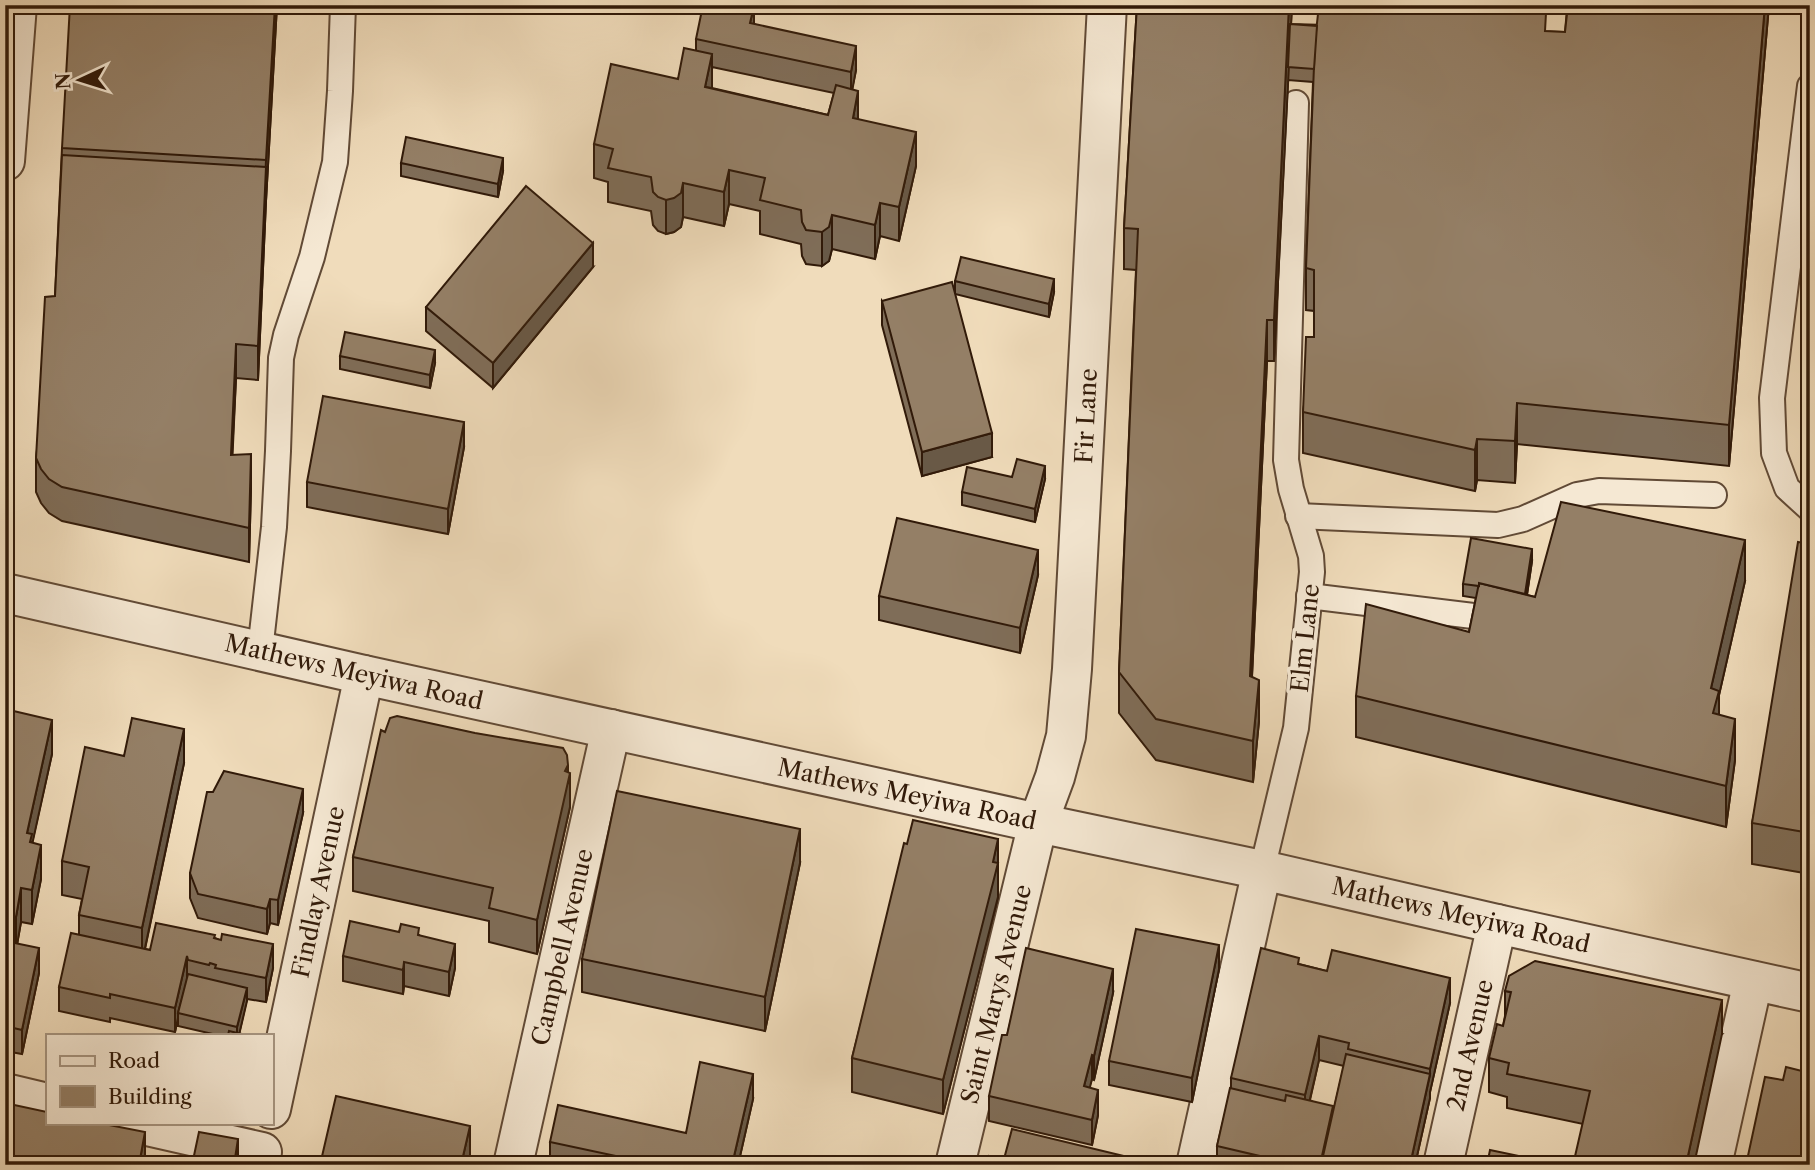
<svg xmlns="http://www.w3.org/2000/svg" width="1815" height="1170" viewBox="0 0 1815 1170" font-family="'Libre Caslon Text',serif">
	<rect width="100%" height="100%" fill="#f0dcbb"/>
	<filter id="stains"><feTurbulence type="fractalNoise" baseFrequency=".00286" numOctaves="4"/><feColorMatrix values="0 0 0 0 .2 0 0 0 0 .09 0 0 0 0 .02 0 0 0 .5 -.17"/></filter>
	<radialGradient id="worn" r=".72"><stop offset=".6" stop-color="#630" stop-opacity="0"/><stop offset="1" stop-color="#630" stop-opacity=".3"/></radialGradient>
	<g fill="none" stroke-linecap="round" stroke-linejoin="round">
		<g stroke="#614a36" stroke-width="28">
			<g id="service">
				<path d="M1810,86L1772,398L1774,453L1787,488L1810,509"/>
				<path d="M1298,516L1498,525L1523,519L1577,495L1599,491L1714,495"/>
				<path d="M1309,596L1506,620"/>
				<path d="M260,651L274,527L278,451L281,358L286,335L312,257L335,162L340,91L343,5"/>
				<path d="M1262,870L1296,728L1312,572L1311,556L1291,489L1286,460L1296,103"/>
			</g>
		</g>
		<g stroke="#614a36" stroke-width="42">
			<g id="minor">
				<path d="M5,161L17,5"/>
				<path d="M5,1093L47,1103"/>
				<path d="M271,1109L364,675"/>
				<path d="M134,1123L262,1152"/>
				<path d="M513,1165L611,729"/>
				<path d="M955,1165L1038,823L1055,777L1066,736L1072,669L1107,5"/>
				<path d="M1196,1165L1262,870"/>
				<path d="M1443,1165L1497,924"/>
				<path d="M1712,1165L1753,981"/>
			</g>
		</g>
		<g stroke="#614a36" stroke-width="42">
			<path id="tertiary" d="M5,593L364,675L1038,823L1262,870L1497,924L1810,993"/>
		</g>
		<use href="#service" stroke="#f5e8d3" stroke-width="24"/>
		<use href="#minor" stroke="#f5e8d3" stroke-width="38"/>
		<use href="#tertiary" stroke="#f5e8d3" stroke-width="38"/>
	</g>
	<g fill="#7f6d58" stroke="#311a09" stroke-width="2" fill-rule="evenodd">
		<path d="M277,5L266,201L258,380L236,378L232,455L251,488L249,562L62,521L49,513L41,503L36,492V458L55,296L62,148Z"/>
		<path d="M1137,5H1292L1291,24L1565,32L1567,9L1534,7V5H1769L1729,466L1517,444L1515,483L1477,480L1475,491L1303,453V412L1314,337V311L1306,310V268L1313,82L1288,80L1274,361H1267L1252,677L1259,721L1253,782L1156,760L1119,713V672L1136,270L1124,269V228Z"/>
		<path d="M754,24L856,70L852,89L858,119L916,166L899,241L880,236L875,259L832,249L829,261L822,266L806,264L802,256L801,244L760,234V211L729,204L724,226L683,217L681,227L674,232L666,234L658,231L653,225L651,211L608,202V182L594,178V144L678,79L696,51V39ZM712,67L834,93L828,115L712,88Z"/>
		<path d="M401,163L503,171L498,197L401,176Z"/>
		<path d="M593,267L493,388L426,331V307Z"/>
		<path d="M955,281L1054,292L1049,317L955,294Z"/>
		<path d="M882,301L992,457L922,476L882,325Z"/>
		<path d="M340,356L435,363L430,388L340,369Z"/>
		<path d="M464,447L448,534L307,507V482Z"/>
		<path d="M1012,477L1045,479L1035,522L962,505V492Z"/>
		<path d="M1810,544V874L1752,864V823Z"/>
		<path d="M1532,561L1527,595L1535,597L1745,581L1719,695V715L1735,760L1726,827L1356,737V696L1469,632L1476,598L1463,596V584Z"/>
		<path d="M1038,575L1020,653L879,620V596Z"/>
		<path d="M5,709L52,754L32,843L41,879L32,924L21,922L17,944L39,973L22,1054L5,1051Z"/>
		<path d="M385,732L568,772L570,807L537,954L489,942V921L353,891V857Z"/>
		<path d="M124,756L184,763L145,949L150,950L215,938L273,968L266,1002L247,999L239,1034L246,1035H217L178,1026V1018L175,1032L110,1018V1022L59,1011V987L79,935V915L82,899L62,895V861Z"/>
		<path d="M303,813L278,925L270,923L267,934L198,918L190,898V873Z"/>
		<path d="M998,839V897L943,1114L852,1092V1058L907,844Z"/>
		<path d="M800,863L765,1031L582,992V959Z"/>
		<path d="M399,932L419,935L455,968L449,996L404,986L403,994L343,981V956Z"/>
		<path d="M1299,964L1450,1003L1430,1092V1098L1415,1165H1216L1217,1158V1146L1231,1089V1078ZM1319,1060L1344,1066L1333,1113L1310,1100Z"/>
		<path d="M1219,969L1192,1102L1109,1085V1061Z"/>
		<path d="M1505,991L1722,1034L1583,1124L1507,1108V1097L1489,1092V1058L1503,1026L1505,1016Z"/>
		<path d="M1113,993L1094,1080L1092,1079L1089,1088L1098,1115L1092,1145L989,1121V1096Z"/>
		<path d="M753,1099L738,1165H550V1142L686,1133Z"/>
	</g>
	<g fill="#685947" stroke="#311a09" stroke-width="2">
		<path d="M275,5H277L266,201L258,380V346L266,160Z"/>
		<path d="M1289,5H1292L1274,361V320Z"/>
		<path d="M1765,5H1769L1729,466V425Z"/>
		<path d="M754,6V31L750,23Z"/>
		<path d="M856,46V70L851,97V72Z"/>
		<path d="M712,54V88L705,87Z"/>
		<path d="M858,91V125L853,118Z"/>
		<path d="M916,132V166L899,241V207Z"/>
		<path d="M503,158V171L498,197V184Z"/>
		<path d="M729,170V204L724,226V192Z"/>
		<path d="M683,183V217L681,227L674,232L666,234V200Z"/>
		<path d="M880,203V236L875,259V225Z"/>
		<path d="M832,215V249L829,261L822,266V232Z"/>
		<path d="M593,243V267L493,388V363Z"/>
		<path d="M1054,279V292L1049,317V304Z"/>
		<path d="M1267,320V361L1250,717V676Z"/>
		<path d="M236,344V378L231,489V455Z"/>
		<path d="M435,350V363L430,388V375Z"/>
		<path d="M1517,403V444L1515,483V441Z"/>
		<path d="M464,422V447L448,534V509Z"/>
		<path d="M992,433V457L922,476V452Z"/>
		<path d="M1477,439V480L1475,491V450Z"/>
		<path d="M251,454V488L249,562V528Z"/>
		<path d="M1045,466V479L1035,522V509Z"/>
		<path d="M1745,540V581L1719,695V732L1713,754L1711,688Z"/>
		<path d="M1532,549V561L1525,607V594Z"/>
		<path d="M1038,550V575L1020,653V628Z"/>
		<path d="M1259,680V721L1253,782V741Z"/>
		<path d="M1735,719V760L1726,827V786Z"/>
		<path d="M52,720V754L32,845L27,833Z"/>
		<path d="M184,729V763L142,962V928Z"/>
		<path d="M568,765V784L570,773V807L537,954V920L565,771Z"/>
		<path d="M303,789V813L278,925V900Z"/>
		<path d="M800,829V863L765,1031V997Z"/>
		<path d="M998,839V897L943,1114V1080Z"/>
		<path d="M41,845V879L32,924V890Z"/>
		<path d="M21,888V922L16,951V917Z"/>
		<path d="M270,899V923L267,934V909Z"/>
		<path d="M273,944V968L266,1002V978Z"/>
		<path d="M455,944V968L449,996V972Z"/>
		<path d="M1219,945V969L1192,1102V1078Z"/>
		<path d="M39,948V973L22,1054V1030Z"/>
		<path d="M187,956V981L178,1013V1018L175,1032V1008Z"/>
		<path d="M404,962V986L403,994V970Z"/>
		<path d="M1113,969V993L1094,1080V1056Z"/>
		<path d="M1450,978V1003L1430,1092V1098L1415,1165H1410L1430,1075V1069Z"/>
		<path d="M247,988V1001L239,1035H237V1027Z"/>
		<path d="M1722,1000V1034L1694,1165H1686Z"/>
		<path d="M1319,1036V1060L1305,1120V1095Z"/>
		<path d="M1092,1055V1079L1084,1111V1086Z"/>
		<path d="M753,1074V1099L738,1165H732Z"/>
		<path d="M1098,1090V1115L1092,1145V1120Z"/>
		<path d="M1333,1106V1130L1325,1165H1320Z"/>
		<path d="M470,1126V1159L469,1165H461Z"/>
		<path d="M145,1132V1157L144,1165H139Z"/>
		<path d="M238,1139V1165H234Z"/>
	</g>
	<g fill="#947f66" stroke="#311a09" stroke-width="2">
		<path d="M70,5H275L266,160L62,148Z"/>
		<path d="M703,5H748L754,6L750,23L856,46L851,72L696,39Z"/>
		<path d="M1137,5H1289L1274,320H1267L1250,676L1259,680L1253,741L1156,719L1119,672L1138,229L1124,228Z"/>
		<path d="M1319,5H1437L1546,13L1545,31L1565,32L1568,5H1765L1729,425L1517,403L1515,441L1477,439L1475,450L1303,412L1306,337H1314V270L1306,268L1315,41Z"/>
		<path d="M1290,24L1317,26L1314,69L1288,67Z"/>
		<path d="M684,48L712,54L705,87L828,115L836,85L858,91L853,118L916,132L899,207L880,203L875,225L832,215L829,227L822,232L806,230L802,222L801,210L760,200L765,178L729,170L724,192L683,183L681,193L674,198L666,200L658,197L653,192L651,177L608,168L613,149L594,144L611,64L678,79Z"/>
		<path d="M406,137L503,158L498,184L401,163Z"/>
		<path d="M62,155L266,167L258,346L236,344L231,455L251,454L249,528L62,487L49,479L41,469L36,458L45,297L55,296Z"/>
		<path d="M526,186L593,243L493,363L426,307Z"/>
		<path d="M961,257L1054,279L1049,304L955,281Z"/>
		<path d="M952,282L992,433L922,452L882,301Z"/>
		<path d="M345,332L435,350L430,375L340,356Z"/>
		<path d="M323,396L464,422L448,509L307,482Z"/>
		<path d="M1017,459L1045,466L1035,509L962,492L967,467L1012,477Z"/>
		<path d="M1561,502L1745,540L1711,688L1719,691L1713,713L1735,719L1726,786L1356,696L1366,604L1469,632L1479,583L1535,597Z"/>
		<path d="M897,518L1038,550L1020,628L879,596Z"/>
		<path d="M1471,538L1532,549L1525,594L1479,583V586L1463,584Z"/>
		<path d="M1798,542L1810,544V833L1752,823Z"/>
		<path d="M5,709L52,720L27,833L32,834L30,842L41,845L32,890L21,888L16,917L5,914Z"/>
		<path d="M397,716L475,733L563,748L567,755L568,765L565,771L570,773L537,920L489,908L493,888L353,857L381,730L385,732L390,718Z"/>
		<path d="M132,718L184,729L142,928L79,915L89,867L62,861L85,747L124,756Z"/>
		<path d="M224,771L303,789L278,900L270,899L267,909L198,894L190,873L207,792H213Z"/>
		<path d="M617,791L800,829L765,997L582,959Z"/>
		<path d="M913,820L998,839L993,862L998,863L943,1080L852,1058L904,843L907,844Z"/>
		<path d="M350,921L399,932L401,924L419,928L418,935L455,944L449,972L404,962L403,970L343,956Z"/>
		<path d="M156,923L215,935L214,938L221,940L222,934L273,944L266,978L215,968L216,965L210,963L209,965L188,960L187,956L175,1008L110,994V998L59,987L71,933L150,950Z"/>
		<path d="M1136,929L1219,945L1192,1078L1109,1061Z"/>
		<path d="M5,941L39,948L22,1030L5,1026Z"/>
		<path d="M1026,948L1113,969L1094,1056L1092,1055L1084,1086L1098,1090L1092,1120L989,1096L1002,1035H1007Z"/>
		<path d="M1261,948L1299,958L1298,964L1327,971L1332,950L1450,978L1430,1069L1348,1049L1349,1043L1319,1036L1305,1095L1231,1078Z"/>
		<path d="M1535,961L1722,1000L1686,1165H1573L1590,1091L1507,1074L1509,1063L1489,1058L1497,1024L1503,1026L1511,992L1505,991L1509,976Z"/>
		<path d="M188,974L247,988L237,1027L178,1013Z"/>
		<path d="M229,1031L246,1035H228Z"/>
		<path d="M1346,1054L1430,1074L1410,1165H1321Z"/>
		<path d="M700,1062L753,1074L732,1165H658L550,1142L558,1105L686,1133Z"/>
		<path d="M1786,1067L1810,1073V1165H1746L1765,1077L1783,1080Z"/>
		<path d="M1230,1088L1285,1101L1286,1095L1333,1106L1320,1165H1298L1217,1146Z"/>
		<path d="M336,1096L470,1126L461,1165H320Z"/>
		<path d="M5,1103L47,1112V1123H99L145,1132L139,1165H5Z"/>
		<path d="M1012,1129L1161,1165H987L989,1156L1004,1159Z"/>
		<path d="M199,1132L238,1139L234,1165H192Z"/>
		<path d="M1490,1150L1563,1165H1487Z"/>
		<path d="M1217,1158L1247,1165H1216Z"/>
	</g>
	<g text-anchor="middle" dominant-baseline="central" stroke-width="7" stroke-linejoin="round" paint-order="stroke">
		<g font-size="24" fill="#311a09" stroke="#f5e8d3">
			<text transform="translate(1086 416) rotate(-87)">Fir Lane</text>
			<text transform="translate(1305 638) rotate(-84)">Elm Lane</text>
			<text transform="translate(354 672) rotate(13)">Mathews Meyiwa Road</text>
			<text transform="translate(907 794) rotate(12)">Mathews Meyiwa Road</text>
			<text transform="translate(318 892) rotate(-78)">Findlay Avenue</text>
			<text transform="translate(1461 915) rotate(13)">Mathews Meyiwa Road</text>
			<text transform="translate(562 947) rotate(-77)">Campbell Avenue</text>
			<text transform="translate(996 994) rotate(-76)">Saint Marys Avenue</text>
			<text transform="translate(1470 1045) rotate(-77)">2nd Avenue</text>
		</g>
	</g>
	<rect width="1815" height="1170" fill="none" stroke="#f0dcbb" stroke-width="28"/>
	<rect x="7" y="7" width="1801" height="1156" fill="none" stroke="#311a09" stroke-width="3.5"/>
	<rect x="14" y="14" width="1787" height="1142" fill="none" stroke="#311a09" stroke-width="2"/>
	<rect x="46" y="1034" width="228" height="91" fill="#f5e8d3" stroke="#a79682" stroke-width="2"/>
	<rect x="60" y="1056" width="35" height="10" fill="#f5e8d3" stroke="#a79682" stroke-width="2"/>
	<text x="108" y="1068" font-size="21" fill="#311a09">Road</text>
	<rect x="60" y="1086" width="35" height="21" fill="#947f66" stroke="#a79682" stroke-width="2"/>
	<text x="108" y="1104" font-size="21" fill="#311a09">Building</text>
	<g transform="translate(80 80) rotate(266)" stroke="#f5e8d3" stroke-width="5" paint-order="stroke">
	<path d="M0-5L12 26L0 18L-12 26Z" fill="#311a09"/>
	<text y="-10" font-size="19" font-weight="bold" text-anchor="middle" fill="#311a09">N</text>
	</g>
	<rect width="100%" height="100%" filter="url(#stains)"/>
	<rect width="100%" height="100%" fill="url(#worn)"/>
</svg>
